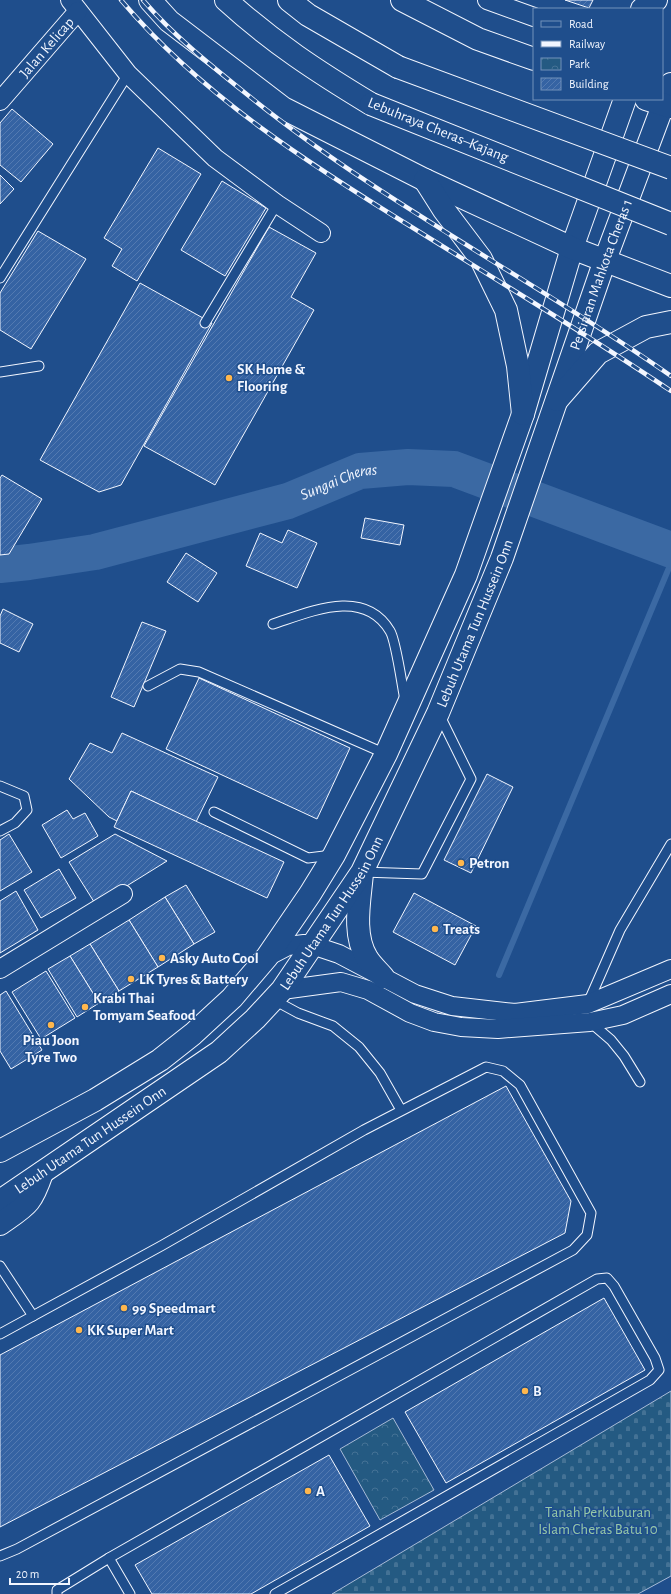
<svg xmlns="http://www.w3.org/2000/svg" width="671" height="1594" viewBox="0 0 671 1594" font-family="'Alegreya Sans',sans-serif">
	<defs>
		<pattern id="cemetery-stones" width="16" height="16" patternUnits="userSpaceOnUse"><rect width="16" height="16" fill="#245a82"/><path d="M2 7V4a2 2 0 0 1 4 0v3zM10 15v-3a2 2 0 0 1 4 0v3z" fill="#447295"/></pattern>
		<pattern id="park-crowns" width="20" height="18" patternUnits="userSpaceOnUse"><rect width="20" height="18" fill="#245a82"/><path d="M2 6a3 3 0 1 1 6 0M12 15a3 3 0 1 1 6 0" fill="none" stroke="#447295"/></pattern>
		<pattern id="building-hatch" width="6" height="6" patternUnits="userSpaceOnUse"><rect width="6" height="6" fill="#3563a3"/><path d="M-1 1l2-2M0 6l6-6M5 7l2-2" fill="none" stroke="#537ab1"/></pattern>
	</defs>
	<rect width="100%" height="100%" fill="#1f4e8c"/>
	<path fill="url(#cemetery-stones)" stroke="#a8bbd7" d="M671,1391V1576L638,1594H332Z"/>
	<path fill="url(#park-crowns)" stroke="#a8bbd7" d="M393,1418L434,1490L380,1520L340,1449Z"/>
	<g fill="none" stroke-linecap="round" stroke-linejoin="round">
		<path stroke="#3b69a3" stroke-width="6" d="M499,975L671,563"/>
		<path stroke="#3b69a3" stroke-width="36" id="s1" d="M0,565L29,562L95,552L288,501L360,471L408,467L454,469L671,550"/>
	</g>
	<g fill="url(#building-hatch)" stroke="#f2f6ff">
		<path d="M565,0H593L589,8Z"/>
		<path d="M12,109L53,144L21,182L0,165V123Z"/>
		<path d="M158,148L201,174L137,281L112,266L122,249L104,238Z"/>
		<path d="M0,175L14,189L0,204Z"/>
		<path d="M222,181L266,208L225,276L181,250Z"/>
		<path d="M269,227L316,253L291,297L314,310L215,485L144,446Z"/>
		<path d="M38,231L86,259L31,349L0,330V293Z"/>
		<path d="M140,283L212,323L121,485L99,492L40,460Z"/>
		<path d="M2,475L42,499L9,554L0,555V478Z"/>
		<path d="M365,518L404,525L400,545L361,538Z"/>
		<path d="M288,530L317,543L297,588L246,566L260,533L282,543Z"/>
		<path d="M186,553L217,573L198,602L167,582Z"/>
		<path d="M3,609L33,624L19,652L0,643V616Z"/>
		<path d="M142,622L166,631L134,707L111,697Z"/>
		<path d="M199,678L350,748L317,819L166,749Z"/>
		<path d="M122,733L218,777L196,822L131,791L117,821L109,817L69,779L90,743L112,753Z"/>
		<path d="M487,774L513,787L471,873L444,860Z"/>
		<path d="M131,791L284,862L267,898L114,827Z"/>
		<path d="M67,810L73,819L85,813L98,836L61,858L42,825Z"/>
		<path d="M9,834L32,872L0,891V840Z"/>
		<path d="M115,834L167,861L96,905L69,862Z"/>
		<path d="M59,869L76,898L41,918L24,890Z"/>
		<path d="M186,885L215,932L194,944L165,897Z"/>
		<path d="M16,891L38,930L0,953V901Z"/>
		<path d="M414,893L476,926L455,965L393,932Z"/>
		<path d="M165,897L194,944L158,967L129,920Z"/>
		<path d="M129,920L158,967L119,991L90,944Z"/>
		<path d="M90,944L119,991L99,1003L70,956Z"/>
		<path d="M70,956L99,1003L77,1017L48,969Z"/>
		<path d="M46,971L75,1018L41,1039L12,992Z"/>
		<path d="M6,991L42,1050L11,1069L0,1051V995Z"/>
		<path d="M506,1086L571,1201L565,1233L0,1527V1355Z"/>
		<path d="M604,1298L645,1370L446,1483L405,1412Z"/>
		<path d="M329,1455L370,1526L251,1594H152L135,1565Z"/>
	</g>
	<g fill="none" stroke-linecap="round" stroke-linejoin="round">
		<g stroke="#f2f6ff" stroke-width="11">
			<g id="service">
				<path d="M0,278L128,74"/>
				<path d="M205,323L277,204"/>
				<path d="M0,372L39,366"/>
				<path d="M273,624C310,612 364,587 390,631C396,640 402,686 405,700"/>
				<path d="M148,686L180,669L199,672L386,754"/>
				<path d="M0,786L24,796L27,810L15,823L0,831"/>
				<path d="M214,812L308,858L332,855"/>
				<path d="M362,872L422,874L471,779L439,714"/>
				<path d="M274,1000L298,1013L333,1026L359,1047L380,1073L401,1110"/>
				<path d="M588,1003L620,930L671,844"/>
				<path d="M590,1022L611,1040L624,1056L640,1082"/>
				<path d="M0,1266L33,1316"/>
				<path d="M0,1334L161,1246L364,1130L486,1067L503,1071L520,1085L591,1213L587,1235L573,1250L17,1549L0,1556"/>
				<path d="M109,1558L130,1594"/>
				<path d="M57,1594V1590L109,1558L597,1279L607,1278L614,1286L655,1358L659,1370L650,1380L275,1594"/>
			</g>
		</g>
		<g stroke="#f2f6ff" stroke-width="20">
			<g id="minor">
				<path d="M70,0L128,74L215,158L277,204L321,233"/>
				<path d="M487,0L534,17"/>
				<path id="s2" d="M0,101L78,11"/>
				<path d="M267,957L288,946L304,944L312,945L339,954L415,994L452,1006L515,1013L588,1004L671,969"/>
				<path d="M0,969L123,894"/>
				<path d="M282,990L341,982L368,990L410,1013L434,1022L461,1027L498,1029L590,1022L623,1015L671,994"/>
			</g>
		</g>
		<g stroke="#f2f6ff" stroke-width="24">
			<g id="secondary">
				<path d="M642,9L656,0"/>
				<path d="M362,873C360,899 352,934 367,958C371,965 378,971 383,977"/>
				<path d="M0,1151L95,1100L160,1060L193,1034L232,998L267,957L310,894L334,855L386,754L466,575L523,414L572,248L625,99"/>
				<path id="s3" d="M0,1201L219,1052L255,1019L282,990L362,872L438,713L502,558L605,260L671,84"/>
				<path d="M0,1224C27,1205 31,1205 42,1173"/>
			</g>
		</g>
		<g stroke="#f2f6ff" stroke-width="24">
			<g id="motorway">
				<path d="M150,0L169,21L283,108L425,180L572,248L671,286"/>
				<path d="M226,0C272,42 318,72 371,104"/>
				<path d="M289,0L308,15L398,67"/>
				<path d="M402,0L478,39L534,59"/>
				<path d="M646,99L671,107"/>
				<path d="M425,180L444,210L481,259L506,310L518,366L523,414"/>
				<path d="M557,400L598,353L646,327L671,322"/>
			</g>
		</g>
		<use href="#service" stroke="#1f4e8c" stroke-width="9"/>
		<use href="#minor" stroke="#1f4e8c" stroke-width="18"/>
		<use href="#secondary" stroke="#1f4e8c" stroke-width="22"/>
		<use href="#motorway" stroke="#1f4e8c" stroke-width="22"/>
		<g stroke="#f2f6ff" stroke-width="4.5">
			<g id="rail">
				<path d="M121,0C203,97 311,165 418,231C503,284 588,335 671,391"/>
				<path d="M143,0C172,34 209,64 244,92C377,200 531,278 671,376"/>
			</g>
		</g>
		<use href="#rail" stroke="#1f4e8c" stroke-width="3" stroke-dasharray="9" stroke-linecap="butt"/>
		<g stroke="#f2f6ff" stroke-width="24" stroke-linecap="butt">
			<g id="motorway-bridge">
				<path d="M398,67L671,168"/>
				<path d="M371,104L671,224"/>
			</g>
		</g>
		<use href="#motorway-bridge" stroke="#1f4e8c" stroke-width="22"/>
	</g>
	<g fill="#ffb74d" stroke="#1f4e8c" stroke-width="1.5">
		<circle cx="229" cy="378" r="4"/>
		<circle cx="461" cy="863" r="4"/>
		<circle cx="435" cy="929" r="4"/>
		<circle cx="162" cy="958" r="4"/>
		<circle cx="131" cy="979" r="4"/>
		<circle cx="85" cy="1007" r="4"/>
		<circle cx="51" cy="1025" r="4"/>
		<circle cx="124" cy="1308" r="4"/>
		<circle cx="79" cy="1330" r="4"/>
		<circle cx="525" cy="1391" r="4"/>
		<circle cx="308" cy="1491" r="4"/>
	</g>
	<g text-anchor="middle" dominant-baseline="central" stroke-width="3" stroke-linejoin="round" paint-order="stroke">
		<g font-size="15" fill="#f2f6ff" stroke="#1f4e8c">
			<text stroke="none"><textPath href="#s2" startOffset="71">Jalan Kelicap</textPath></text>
			<text transform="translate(438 130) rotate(22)">Lebuhraya Cheras–Kajang</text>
			<text stroke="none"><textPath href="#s3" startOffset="1140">Persiaran Mahkota Cheras 1</textPath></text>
			<text stroke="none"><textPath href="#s3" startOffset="769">Lebuh Utama Tun Hussein Onn</textPath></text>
			<text stroke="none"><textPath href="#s3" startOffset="445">Lebuh Utama Tun Hussein Onn</textPath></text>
			<text stroke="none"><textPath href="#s3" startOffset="109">Lebuh Utama Tun Hussein Onn</textPath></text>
		</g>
		<g font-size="15" font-weight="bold" fill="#f2f6ff" stroke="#1f4e8c" text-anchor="start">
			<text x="237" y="369">SK Home &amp;<tspan x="237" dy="17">Flooring</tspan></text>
			<text x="469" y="863">Petron</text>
			<text x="443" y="929">Treats</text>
			<text x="170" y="958">Asky Auto Cool</text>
			<text x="139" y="979">LK Tyres &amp; Battery</text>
			<text x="93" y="998">Krabi Thai<tspan x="93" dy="17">Tomyam Seafood</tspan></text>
			<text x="51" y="1040" text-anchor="middle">Piau Joon<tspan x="51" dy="17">Tyre Two</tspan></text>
			<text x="132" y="1308">99 Speedmart</text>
			<text x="87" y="1330">KK Super Mart</text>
			<text x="533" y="1391">B</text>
			<text x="316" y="1491">A</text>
		</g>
		<g font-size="15" fill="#97c8a6" stroke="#1f4e8c">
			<text x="598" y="1512">Tanah Perkuburan<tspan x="598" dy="17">Islam Cheras Batu 10</tspan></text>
		</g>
		<g font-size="16" font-style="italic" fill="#f2f6ff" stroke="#1f4e8c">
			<text stroke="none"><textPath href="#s1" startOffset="350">Sungai Cheras</textPath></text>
		</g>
	</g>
	<rect x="533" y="8" width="130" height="92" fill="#1f4e8c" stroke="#7391ba"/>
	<rect x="541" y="21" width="20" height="6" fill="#1f4e8c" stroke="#7391ba"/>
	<text x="569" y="28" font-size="12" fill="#f2f6ff">Road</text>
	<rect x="541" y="41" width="20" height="6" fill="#f2f6ff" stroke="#7391ba"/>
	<text x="569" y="48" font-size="12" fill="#f2f6ff">Railway</text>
	<rect x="541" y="58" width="20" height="12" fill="url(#park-crowns)" stroke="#7391ba"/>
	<text x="569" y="68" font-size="12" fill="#f2f6ff">Park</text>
	<rect x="541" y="78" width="20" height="12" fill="url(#building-hatch)" stroke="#7391ba"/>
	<text x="569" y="88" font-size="12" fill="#f2f6ff">Building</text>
	<path d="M10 1578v6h59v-6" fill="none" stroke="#f2f6ff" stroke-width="2"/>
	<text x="16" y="1578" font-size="12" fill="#f2f6ff" stroke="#1f4e8c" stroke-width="3" paint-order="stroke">20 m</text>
</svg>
